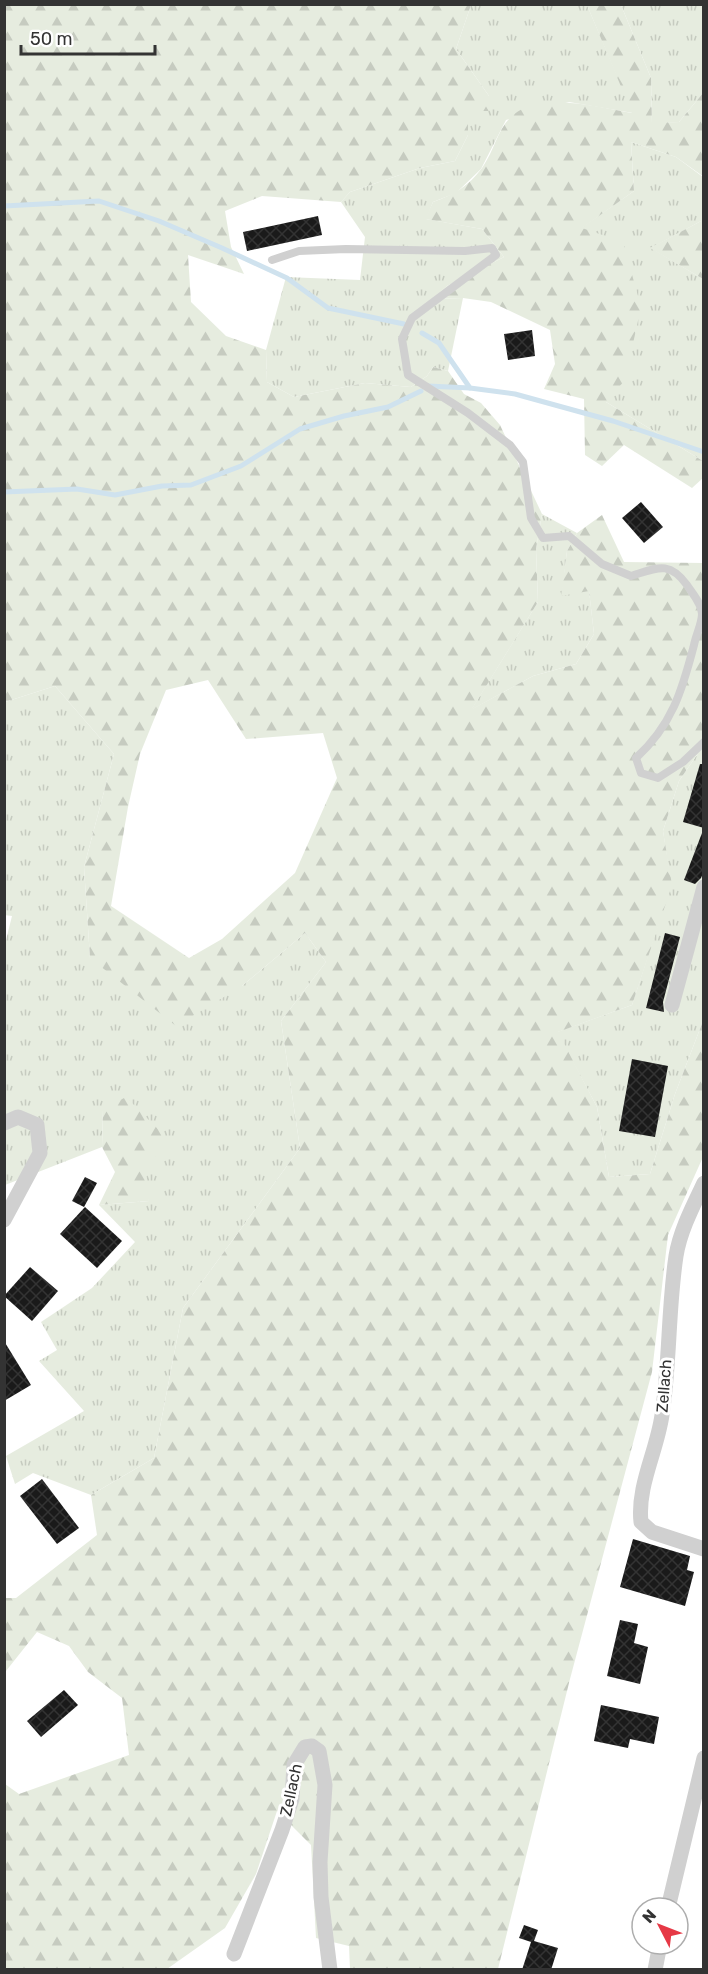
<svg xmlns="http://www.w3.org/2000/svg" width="708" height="1974" viewBox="0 0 708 1974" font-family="Rubik,sans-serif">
	<defs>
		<pattern id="grass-tufts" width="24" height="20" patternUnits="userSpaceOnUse" patternTransform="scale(1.5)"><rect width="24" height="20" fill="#e6ecdf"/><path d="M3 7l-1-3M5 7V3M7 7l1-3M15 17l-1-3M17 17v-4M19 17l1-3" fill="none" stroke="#c6cbc0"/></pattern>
		<pattern id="forest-firs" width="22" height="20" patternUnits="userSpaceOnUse" patternTransform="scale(1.5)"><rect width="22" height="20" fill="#e6ecdf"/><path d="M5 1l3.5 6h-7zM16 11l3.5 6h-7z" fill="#c6cbc0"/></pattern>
		<pattern id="building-cross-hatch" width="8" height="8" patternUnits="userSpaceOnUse" patternTransform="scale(1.5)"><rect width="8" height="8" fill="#1a1a1a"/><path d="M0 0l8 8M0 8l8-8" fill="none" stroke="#333"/></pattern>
	</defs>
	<rect width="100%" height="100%" fill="#fff"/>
	<g fill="url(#grass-tufts)">
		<path d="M471,5H587L633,113L569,102L506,120L481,169L456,193L433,202L426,219L482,229L504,257L447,286L432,299L463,298L448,371L433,367L427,376L411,387L365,383L294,397L267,382L266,350L286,277L360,280L365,237L341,202L350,192L420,168L455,161L468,135V111L489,96L456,49Z"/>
		<path d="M621,5H703V93L679,122L652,124L651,78Z"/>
		<path d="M631,142L676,157L703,177V220L651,248L703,279V461L606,402L581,228L634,191Z"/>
		<path d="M542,514L577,533L567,551L562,595L589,590L594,634L576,664L533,676L471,710L538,602L536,549Z"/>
		<path d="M55,686L114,754L84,867L90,958L242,986L305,933L326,962L281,1021L300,1148L183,1308L154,1458L91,1495L33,1473L15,1484L6,1456L84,1411L39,1361L57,1350L41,1322L92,1288L135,1242L99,1205L149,1201L103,1110L102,1147L5,1185L4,948L12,916L4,915L5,702Z"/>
		<path d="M703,746V1021L675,1094L650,1174L609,1177L597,1107L557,1032L632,1005L671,885L663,831L679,781Z"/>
	</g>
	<g fill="url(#forest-firs)" fill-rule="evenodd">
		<path d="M5,5H471L456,49L489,96V111H468V135L455,161L420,168L350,192L341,202L262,196L225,211L231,247L244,274L188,255L191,302L226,336L266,350L267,382L294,397L365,383L411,387L427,376L433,367L448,371L464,394L481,403L500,425L542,514L536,549L538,602L472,709L533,676L576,664L594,634L589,591L561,596L567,551L577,533L602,515L624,562L703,563V746L679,781L663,831L672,885L632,1005L558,1032L597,1107L609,1177L650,1174L675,1094L703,1021V1157L668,1235L652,1372L570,1679L498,1969H350L349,1946L316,1938L311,1845L277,1811L256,1874L225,1928L167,1969H5V1784L19,1794L129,1755L122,1698L88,1672L69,1646L37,1632L6,1671L5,1700V1598H16L97,1535L91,1495L154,1458L183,1308L300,1148L281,1021L326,962L305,933L242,986L176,1026L90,958L84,867L114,754L55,686L5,702ZM208,680L246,739L323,733L337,778L295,873L222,939L189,958L111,906L128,807L140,754L166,690Z"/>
		<path d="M587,5H621L651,78L652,123L679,122L703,93L704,177L676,157L631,142L634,191L582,228L623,242L641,307L625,380L606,402L703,461V478L692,488L624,445L602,466L585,455L584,399L544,389L555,364L550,330L491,302L463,298L431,299L447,286L504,257L482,229L425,219L433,202C453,195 469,186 482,168C499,144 498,115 531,106C561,97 602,108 632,113Z"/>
		<path d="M703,220V279L650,248Z"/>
		<path d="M126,1097L167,1138L146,1171L149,1201L99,1205L115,1172L102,1147L103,1109Z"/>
	</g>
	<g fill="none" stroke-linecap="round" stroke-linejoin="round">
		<g stroke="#cfe2ee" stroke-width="5">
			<path d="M4,206L99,201L159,221L222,248L287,278L328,308L404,324"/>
			<path d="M422,333L439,343L470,388L515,394L613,421L704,452"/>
			<path d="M428,386L470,388"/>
			<path d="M4,492L77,489L115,495L162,486L191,485L241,466L300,429L344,416L388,407L421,391"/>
		</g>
	</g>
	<g fill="url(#building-cross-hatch)">
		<path d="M318,216L322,235L247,251L243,232Z"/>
		<path d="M532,330L535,356L508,360L504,334Z"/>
		<path d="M641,502L663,527L644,543L622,518Z"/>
		<path d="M700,764H704V828L683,822Z"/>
		<path d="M702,833H704V871L701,878L695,884L684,880Z"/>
		<path d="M665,933L680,937L663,1002L664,1012L646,1008Z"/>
		<path d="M632,1059L668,1066L655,1137L619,1131Z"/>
		<path d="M85,1177L97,1183L84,1207L72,1201Z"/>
		<path d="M85,1207L122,1241L97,1268L60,1234Z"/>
		<path d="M30,1267L58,1291L32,1321L4,1296Z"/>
		<path d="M4,1341L31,1385L4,1401Z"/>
		<path d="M42,1479L79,1528L57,1544L20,1496Z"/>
		<path d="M633,1539L690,1556L687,1570L694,1572L685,1606L620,1587Z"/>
		<path d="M620,1620L638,1624L634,1643L648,1647L640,1684L607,1676Z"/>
		<path d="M64,1690L78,1705L41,1737L27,1721Z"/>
		<path d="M601,1705L659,1717L654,1744L630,1739L628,1748L594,1741Z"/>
		<path d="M524,1925L538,1930L534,1941L558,1948L551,1970H522L531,1942L519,1938Z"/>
	</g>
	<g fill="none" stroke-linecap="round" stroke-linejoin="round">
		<path stroke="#d0d0d0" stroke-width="8" d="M272,260L299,251L346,249L465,251L492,248L496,255L412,318L402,339L408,375L468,413L510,445L523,462L531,518L543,538L569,536L602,564L631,576C657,568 669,560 687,585C692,593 702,604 702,614C702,623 696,635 694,645C682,691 672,725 636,758L641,773L658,778L683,762L704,742"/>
		<g stroke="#d0d0d0" stroke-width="15">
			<path d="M672,1005L704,887"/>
			<path d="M4,1123L18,1117L37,1125L40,1153L4,1220"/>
			<path d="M704,1183C693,1206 680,1231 676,1256C668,1309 670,1362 662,1415C657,1451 637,1486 641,1522L652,1532L704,1549"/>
			<path d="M668,1908L704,1758"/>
			<path d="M234,1954L282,1830L292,1799L294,1765L305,1747L312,1746L319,1751L325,1785L320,1862L321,1897L330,1970"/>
			<path d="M655,1970L660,1944"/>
		</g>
	</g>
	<g text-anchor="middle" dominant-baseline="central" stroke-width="6" stroke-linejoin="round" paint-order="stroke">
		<g font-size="16" fill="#333" stroke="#fff">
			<text transform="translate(664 1386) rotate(-86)">Zellach</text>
			<text transform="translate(291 1790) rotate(-78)">Zellach</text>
		</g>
	</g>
	<rect width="708" height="1974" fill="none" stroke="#333333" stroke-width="12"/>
	<g transform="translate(660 1926) rotate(312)"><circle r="28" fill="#ffffff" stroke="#adadad" stroke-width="1.5"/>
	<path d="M0-4.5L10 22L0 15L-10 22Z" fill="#e63946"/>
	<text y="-9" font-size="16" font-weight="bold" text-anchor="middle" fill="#333333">N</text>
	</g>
	<path d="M21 45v9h134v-9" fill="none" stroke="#333333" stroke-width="3"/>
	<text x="30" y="45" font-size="18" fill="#333333" stroke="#ffffff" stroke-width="4.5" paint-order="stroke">50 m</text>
</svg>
